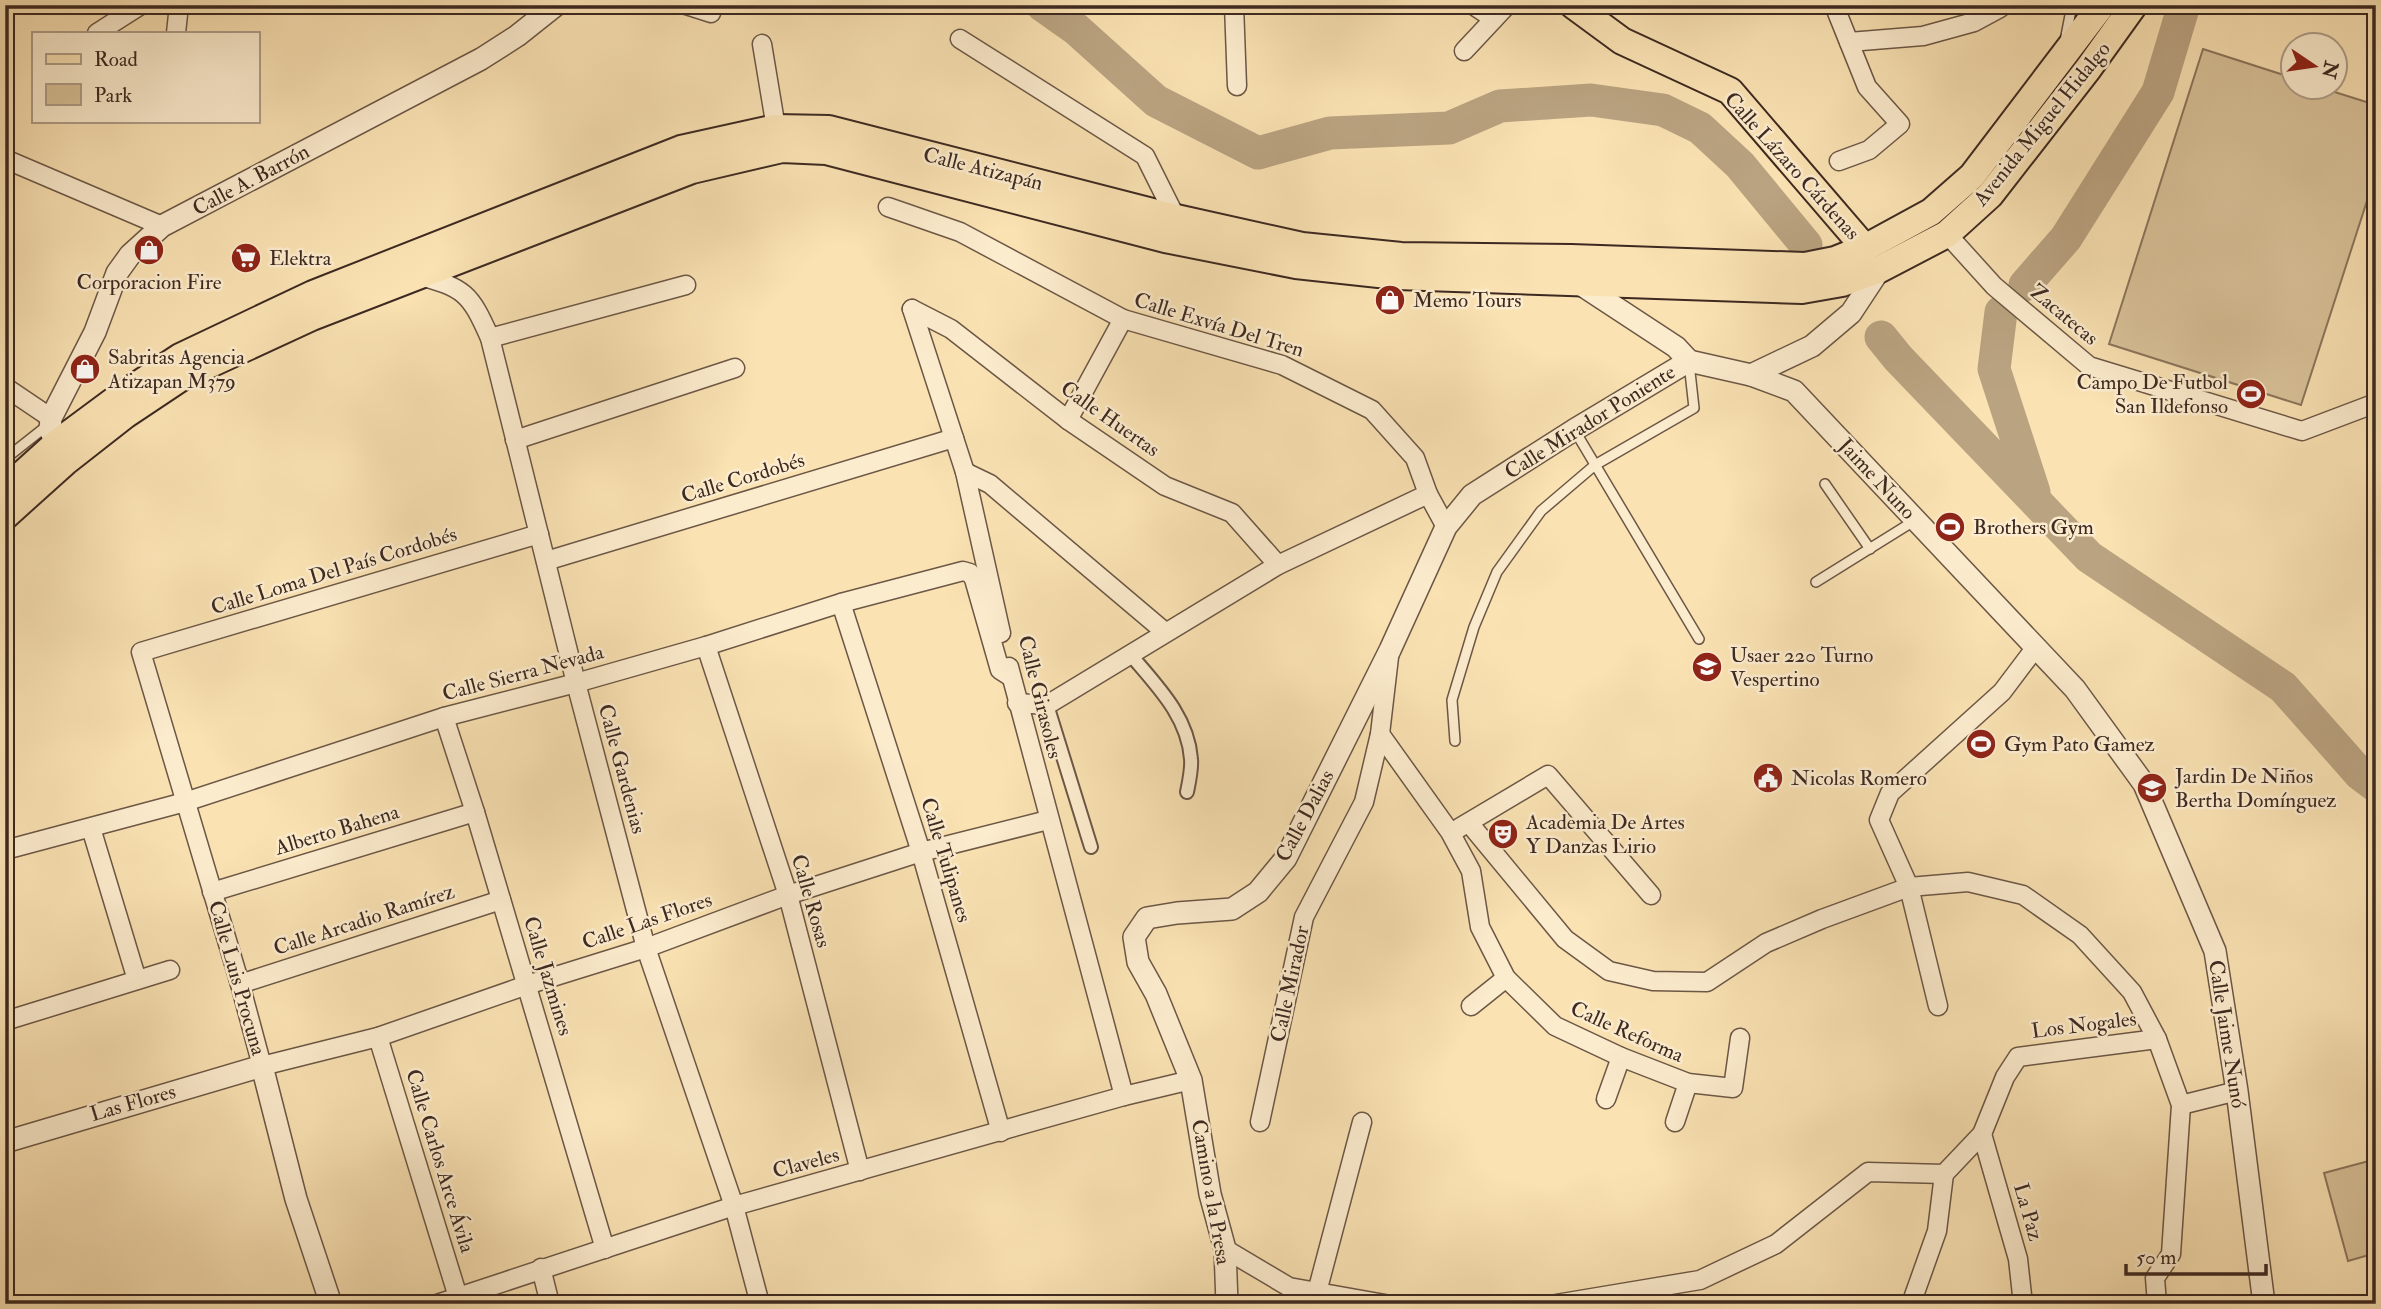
<svg xmlns="http://www.w3.org/2000/svg" width="2381" height="1309" viewBox="0 0 2381 1309" font-family="'IM FELL Double Pica',serif">
	<rect width="100%" height="100%" fill="#fae2b3"/>
	<filter id="stains"><feTurbulence type="fractalNoise" baseFrequency=".00286" numOctaves="4"/><feColorMatrix values="0 0 0 0 .2 0 0 0 0 .09 0 0 0 0 .02 0 0 0 .5 -.17"/></filter>
	<radialGradient id="worn" r=".72"><stop offset=".6" stop-color="#630" stop-opacity="0"/><stop offset="1" stop-color="#630" stop-opacity=".3"/></radialGradient>
	<g fill="#dac39a" stroke="#8c765e" stroke-width="2">
		<path d="M2203,49L2293,78L2294,88H2322L2376,105V173L2301,405L2109,344Z"/>
		<path d="M2376,1159V1253L2348,1261L2324,1173Z"/>
	</g>
	<g fill="none" stroke-linecap="round" stroke-linejoin="round">
		<g stroke="#baa381" stroke-width="33">
			<path d="M1042,5L1076,29L1156,101L1258,153L1330,133L1449,128L1500,106L1591,100L1663,110L1700,128L1740,165L1806,245"/>
			<path d="M2025,285L2066,238L2158,92L2184,5"/>
			<path d="M2001,312L1994,369L2034,492"/>
			<path d="M1881,337L1898,358L2089,557L2283,687L2360,774L2376,786"/>
		</g>
		<g stroke="#6c5746" stroke-width="12">
			<g id="service">
				<path d="M2065,41L2072,5"/>
				<path d="M1575,431L1699,639"/>
				<path d="M5,459L48,425"/>
				<path d="M1825,484L1870,549"/>
				<path d="M1816,582L1914,521"/>
				<path d="M1455,741L1452,700L1474,627L1497,572L1541,511L1595,465L1694,408L1689,363"/>
			</g>
		</g>
		<g stroke="#6c5746" stroke-width="16">
			<g id="pedestrian">
				<path d="M1130,654C1156,685 1188,716 1191,759C1192,769 1189,782 1187,792"/>
				<path d="M1047,705L1091,847"/>
			</g>
		</g>
		<g stroke="#6c5746" stroke-width="21">
			<g id="minor">
				<path d="M686,5L711,13"/>
				<path d="M1234,5L1237,86"/>
				<path d="M1473,5L1494,19"/>
				<path d="M1834,5L1867,87L1900,124L1869,150L1839,161"/>
				<path d="M97,33L141,5"/>
				<path d="M176,33L179,5"/>
				<path d="M960,39L1145,156L1176,218"/>
				<path d="M1849,42L1923,36L1974,22L2000,8"/>
				<path d="M762,44L776,128"/>
				<path d="M1464,51L1507,5"/>
				<path d="M5,159L162,226"/>
				<path d="M888,207L960,232L1123,319L1282,365L1372,410L1415,458L1428,494L1446,527"/>
				<path d="M1947,234L1994,286L2089,366L2302,431L2376,403"/>
				<path d="M417,275C465,288 470,293 490,338L576,683L646,948L734,1206L760,1304"/>
				<path d="M912,309L965,472L1001,633"/>
				<path d="M912,309L951,329L1068,420L1165,486L1232,513L1278,565"/>
				<path d="M490,338L686,285"/>
				<path d="M5,387L51,418"/>
				<path d="M1068,420L1123,319"/>
				<path d="M515,440L735,368"/>
				<path d="M965,472L990,484L1165,632"/>
				<path d="M539,534L141,652L240,984L262,1066L378,1037L527,985L646,948L788,895L921,852L1048,820"/>
				<path d="M546,561L954,438"/>
				<path d="M841,603L921,852L1001,1132"/>
				<path d="M706,646L788,895L860,1171"/>
				<path d="M1009,667L1124,1096"/>
				<path d="M1017,703L1047,705L1278,565L1428,494"/>
				<path d="M444,717L475,812L605,1249"/>
				<path d="M1380,734L1450,832L1471,871L1480,927L1506,978L1555,1026L1621,1057L1688,1083L1733,1088L1740,1038"/>
				<path d="M1469,823L1565,939L1609,971L1653,981L1707,982L1766,943L1822,919L1909,887L1968,882L2023,895L2080,935L2132,992L2157,1039L2181,1105L2171,1254L2155,1278L2157,1304"/>
				<path d="M91,828L137,980"/>
				<path d="M1459,828L1548,775L1651,895"/>
				<path d="M5,850L185,802L444,717L576,683L706,646L841,603L963,571L970,573L974,579L1000,670L1011,677"/>
				<path d="M212,892L475,812"/>
				<path d="M240,984L501,900"/>
				<path d="M1471,1006L1506,978"/>
				<path d="M1938,1006L1909,887L1879,820L1890,793L2002,692L2036,647"/>
				<path d="M5,1021L170,970"/>
				<path d="M378,1037L458,1297"/>
				<path d="M1606,1099L1621,1057"/>
				<path d="M2181,1105L2237,1091"/>
				<path d="M1260,1122L1304,917L1364,802L1380,734L1389,657"/>
				<path d="M1675,1122L1688,1083"/>
				<path d="M1982,1134L2018,1259L2023,1304"/>
				<path d="M1225,1249L1289,1287L1385,1304"/>
				<path d="M541,1268L550,1304"/>
				<path d="M1317,1292L1362,1122"/>
				<path d="M437,1304L734,1206L1124,1096L1191,1080"/>
				<path d="M1556,1304L1700,1280L1776,1244L1868,1172L1944,1174L1982,1134L2005,1077L2018,1057L2157,1039"/>
				<path d="M1911,1304L1937,1231L1944,1174"/>
			</g>
		</g>
		<g stroke="#6c5746" stroke-width="24">
			<g id="tertiary">
				<path d="M1577,282L1676,347L1689,361"/>
				<path d="M1689,361L1751,375L1794,391L2075,689L2144,784L2215,951L2237,1091L2264,1304"/>
				<path d="M1751,375L1812,346L1851,313L1880,269"/>
				<path d="M57,443L50,430L51,418L95,332L117,273L130,255L162,226L481,59L517,36L556,5"/>
				<path d="M5,1142L262,1066L296,1199L331,1304"/>
				<path d="M1227,1304L1225,1249L1210,1194L1191,1080L1156,994L1138,962L1134,937L1147,918L1177,913L1232,909L1258,892L1286,858L1390,650L1446,527L1472,495L1574,430L1689,361"/>
			</g>
		</g>
		<g stroke="#3d2921" stroke-width="30">
			<g id="primary">
				<path d="M1573,5L1622,41L1730,91L1865,248"/>
				<path d="M5,490L57,443L119,397L180,357L313,294L681,149L776,128L829,129L1176,218L1302,246L1401,256L1571,258L1805,266L1835,260L1865,248L1931,212L1972,176L2102,5"/>
				<path d="M5,516L65,462L125,415L182,377L312,317L692,170L782,149L826,151L1165,239L1296,265L1397,276L1802,290L1842,283L1880,269L1947,234L1990,195L2088,69L2134,5"/>
			</g>
		</g>
		<use href="#service" stroke="#fcecce" stroke-width="9"/>
		<use href="#pedestrian" stroke="#fcecce" stroke-width="12"/>
		<use href="#minor" stroke="#fcecce" stroke-width="18"/>
		<use href="#tertiary" stroke="#fcecce" stroke-width="21"/>
		<use href="#primary" stroke="#fae2b3" stroke-width="26"/>
	</g>
	<defs>
		<g id="shop-disc" transform="scale(1.575)"><circle r="9.5" fill="#8f2418" stroke="#fcecce"/><path d="M-5-2.5h2.3a2.7 3.5 0 0 1 5.4 0H5L5.5 6h-11ZM-1.5-2.5h3a1.5 2.3 0 0 0-3 0Z" fill="#fff"/></g>
		<g id="supermarket-disc" transform="scale(1.575)"><circle r="9.5" fill="#8f2418" stroke="#fcecce"/><path d="M-6-5.5h2.5l.6 2H6L4.5 2H-2.5L-4.4-4H-6ZM-1.5 3.2a1.3 1.3 0 1 0 .1 0ZM3 3.2a1.3 1.3 0 1 0 .1 0Z" fill="#fff"/></g>
		<g id="stadium-disc" transform="scale(1.575)"><circle r="9.5" fill="#8f2418" stroke="#fcecce"/><path d="M0-5a6.5 5 0 1 0 0 10a6.5 5 0 1 0 0-10ZM-3.5-1.8h7v3.6h-7Z" fill="#fff"/></g>
		<g id="school-disc" transform="scale(1.575)"><circle r="9.5" fill="#8f2418" stroke="#fcecce"/><path d="M0-5L7-2L0 1L-7-2ZM-4 1L0 2.5L4 1V4Q0 6-4 4Z" fill="#fff"/></g>
		<g id="civic-disc" transform="scale(1.575)"><circle r="9.5" fill="#8f2418" stroke="#fcecce"/><path d="M-.6-6.5H3V-4.5H.6V-3L4-1V1h2V6H-6V1h2V-1L-.6-3ZM-1.2 2.5V6h2.4V2.5Z" fill="#fff"/></g>
		<g id="theatre-disc" transform="scale(1.575)"><circle r="9.5" fill="#8f2418" stroke="#fcecce"/><path d="M-5-5.5Q0-4 5-5.5V0Q5 5 0 6Q-5 5-5 0ZM-3.3-2.5H-1v1.5H-3.3ZM1-2.5H3.3v1.5H1ZM-2.8 1Q0 5.5 2.8 1Z" fill="#fff"/></g>
	</defs>
	<g fill-rule="evenodd">
		<use href="#shop-disc" x="149" y="250"/>
		<use href="#supermarket-disc" x="246" y="258"/>
		<use href="#shop-disc" x="1390" y="300"/>
		<use href="#shop-disc" x="85" y="369"/>
		<use href="#stadium-disc" x="2251" y="394"/>
		<use href="#stadium-disc" x="1950" y="527"/>
		<use href="#school-disc" x="1707" y="667"/>
		<use href="#stadium-disc" x="1981" y="744"/>
		<use href="#civic-disc" x="1768" y="778"/>
		<use href="#school-disc" x="2152" y="788"/>
		<use href="#theatre-disc" x="1503" y="834"/>
	</g>
	<g text-anchor="middle" dominant-baseline="central" stroke-width="5" stroke-linejoin="round" paint-order="stroke">
		<g font-size="21" fill="#3d2921" stroke="#fcecce">
			<text transform="translate(2042 124) rotate(-51)">Avenida Miguel Hidalgo</text>
			<text transform="translate(1792 166) rotate(48)">Calle Lázaro Cárdenas</text>
			<text transform="translate(983 169) rotate(14)">Calle Atizapán</text>
			<text transform="translate(251 180) rotate(-28)">Calle A. Barrón</text>
			<text transform="translate(2064 315) rotate(40)">Zacatecas</text>
			<text transform="translate(1219 325) rotate(17)">Calle Exvía Del Tren</text>
			<text transform="translate(1110 419) rotate(35)">Calle Huertas</text>
			<text transform="translate(1590 422) rotate(-32)">Calle Mirador Poniente</text>
			<text transform="translate(743 478) rotate(-17)">Calle Cordobés</text>
			<text transform="translate(1877 479) rotate(47)">Jaime Nuno</text>
			<text transform="translate(334 571) rotate(-17)">Calle Loma Del País Cordobés</text>
			<text transform="translate(523 673) rotate(-15)">Calle Sierra Nevada</text>
			<text transform="translate(1040 697) rotate(76)">Calle Girasoles</text>
			<text transform="translate(622 769) rotate(75)">Calle Gardenias</text>
			<text transform="translate(1305 816) rotate(-62)">Calle Dalias</text>
			<text transform="translate(337 830) rotate(-17)">Alberto Bahena</text>
			<text transform="translate(946 860) rotate(73)">Calle Tulipanes</text>
			<text transform="translate(811 901) rotate(74)">Calle Rosas</text>
			<text transform="translate(364 920) rotate(-18)">Calle Arcadio Ramírez</text>
			<text transform="translate(647 921) rotate(-19)">Calle Las Flores</text>
			<text transform="translate(548 976) rotate(73)">Calle Jazmines</text>
			<text transform="translate(237 978) rotate(74)">Calle Luis Procuna</text>
			<text transform="translate(1290 984) rotate(-78)">Calle Mirador</text>
			<text transform="translate(2084 1025) rotate(-7)">Los Nogales</text>
			<text transform="translate(1627 1032) rotate(24)">Calle Reforma</text>
			<text transform="translate(2227 1034) rotate(81)">Calle Jaime Nunó</text>
			<text transform="translate(133 1103) rotate(-16)">Las Flores</text>
			<text transform="translate(440 1161) rotate(73)">Calle Carlos Arce Ávila</text>
			<text transform="translate(806 1163) rotate(-15)">Claveles</text>
			<text transform="translate(1211 1192) rotate(80)">Camino a la Presa</text>
			<text transform="translate(2028 1212) rotate(74)">La Paz</text>
		</g>
		<g font-size="21" fill="#3d2921" stroke="#fcecce" text-anchor="start">
			<text x="269" y="258">Elektra</text>
			<text x="149" y="282" text-anchor="middle">Corporacion Fire</text>
			<text x="1413" y="300">Memo Tours</text>
			<text x="108" y="357">Sabritas Agencia<tspan x="108" dy="24">Atizapan M379</tspan></text>
			<text x="2228" y="382" text-anchor="end">Campo De Futbol<tspan x="2228" dy="24">San Ildefonso</tspan></text>
			<text x="1973" y="527">Brothers Gym</text>
			<text x="1730" y="655">Usaer 220 Turno<tspan x="1730" dy="24">Vespertino</tspan></text>
			<text x="2004" y="744">Gym Pato Gamez</text>
			<text x="2175" y="776">Jardin De Niños<tspan x="2175" dy="24">Bertha Domínguez</tspan></text>
			<text x="1791" y="778">Nicolas Romero</text>
			<text x="1526" y="822">Academia De Artes<tspan x="1526" dy="24">Y Danzas Lirio</tspan></text>
		</g>
	</g>
	<rect width="2381" height="1309" fill="none" stroke="#fae2b3" stroke-width="28"/>
	<rect x="7" y="7" width="2367" height="1295" fill="none" stroke="#3d2921" stroke-width="3.5"/>
	<rect x="14" y="14" width="2353" height="1281" fill="none" stroke="#3d2921" stroke-width="2"/>
	<rect x="32" y="32" width="228" height="91" fill="#fcecce" stroke="#b09e89" stroke-width="2"/>
	<rect x="46" y="54" width="35" height="10" fill="#fae2b3" stroke="#b09e89" stroke-width="2"/>
	<text x="94" y="66" font-size="21" fill="#3d2921">Road</text>
	<rect x="46" y="84" width="35" height="21" fill="#dac39a" stroke="#b09e89" stroke-width="2"/>
	<text x="94" y="102" font-size="21" fill="#3d2921">Park</text>
	<g transform="translate(2314 66) rotate(103)"><circle r="33" fill="#fcecce" stroke="#b09e89" stroke-width="2"/>
	<path d="M0-5L12 26L0 18L-12 26Z" fill="#8f2418"/>
	<text y="-10" font-size="19" font-weight="bold" text-anchor="middle" fill="#3d2921">N</text>
	</g>
	<path d="M2126 1264v10h140v-10" fill="none" stroke="#3d2921" stroke-width="3.5"/>
	<text x="2136" y="1264" font-size="21" fill="#3d2921" stroke="#fcecce" stroke-width="5" paint-order="stroke">50 m</text>
	<rect width="100%" height="100%" filter="url(#stains)"/>
	<rect width="100%" height="100%" fill="url(#worn)"/>
</svg>
